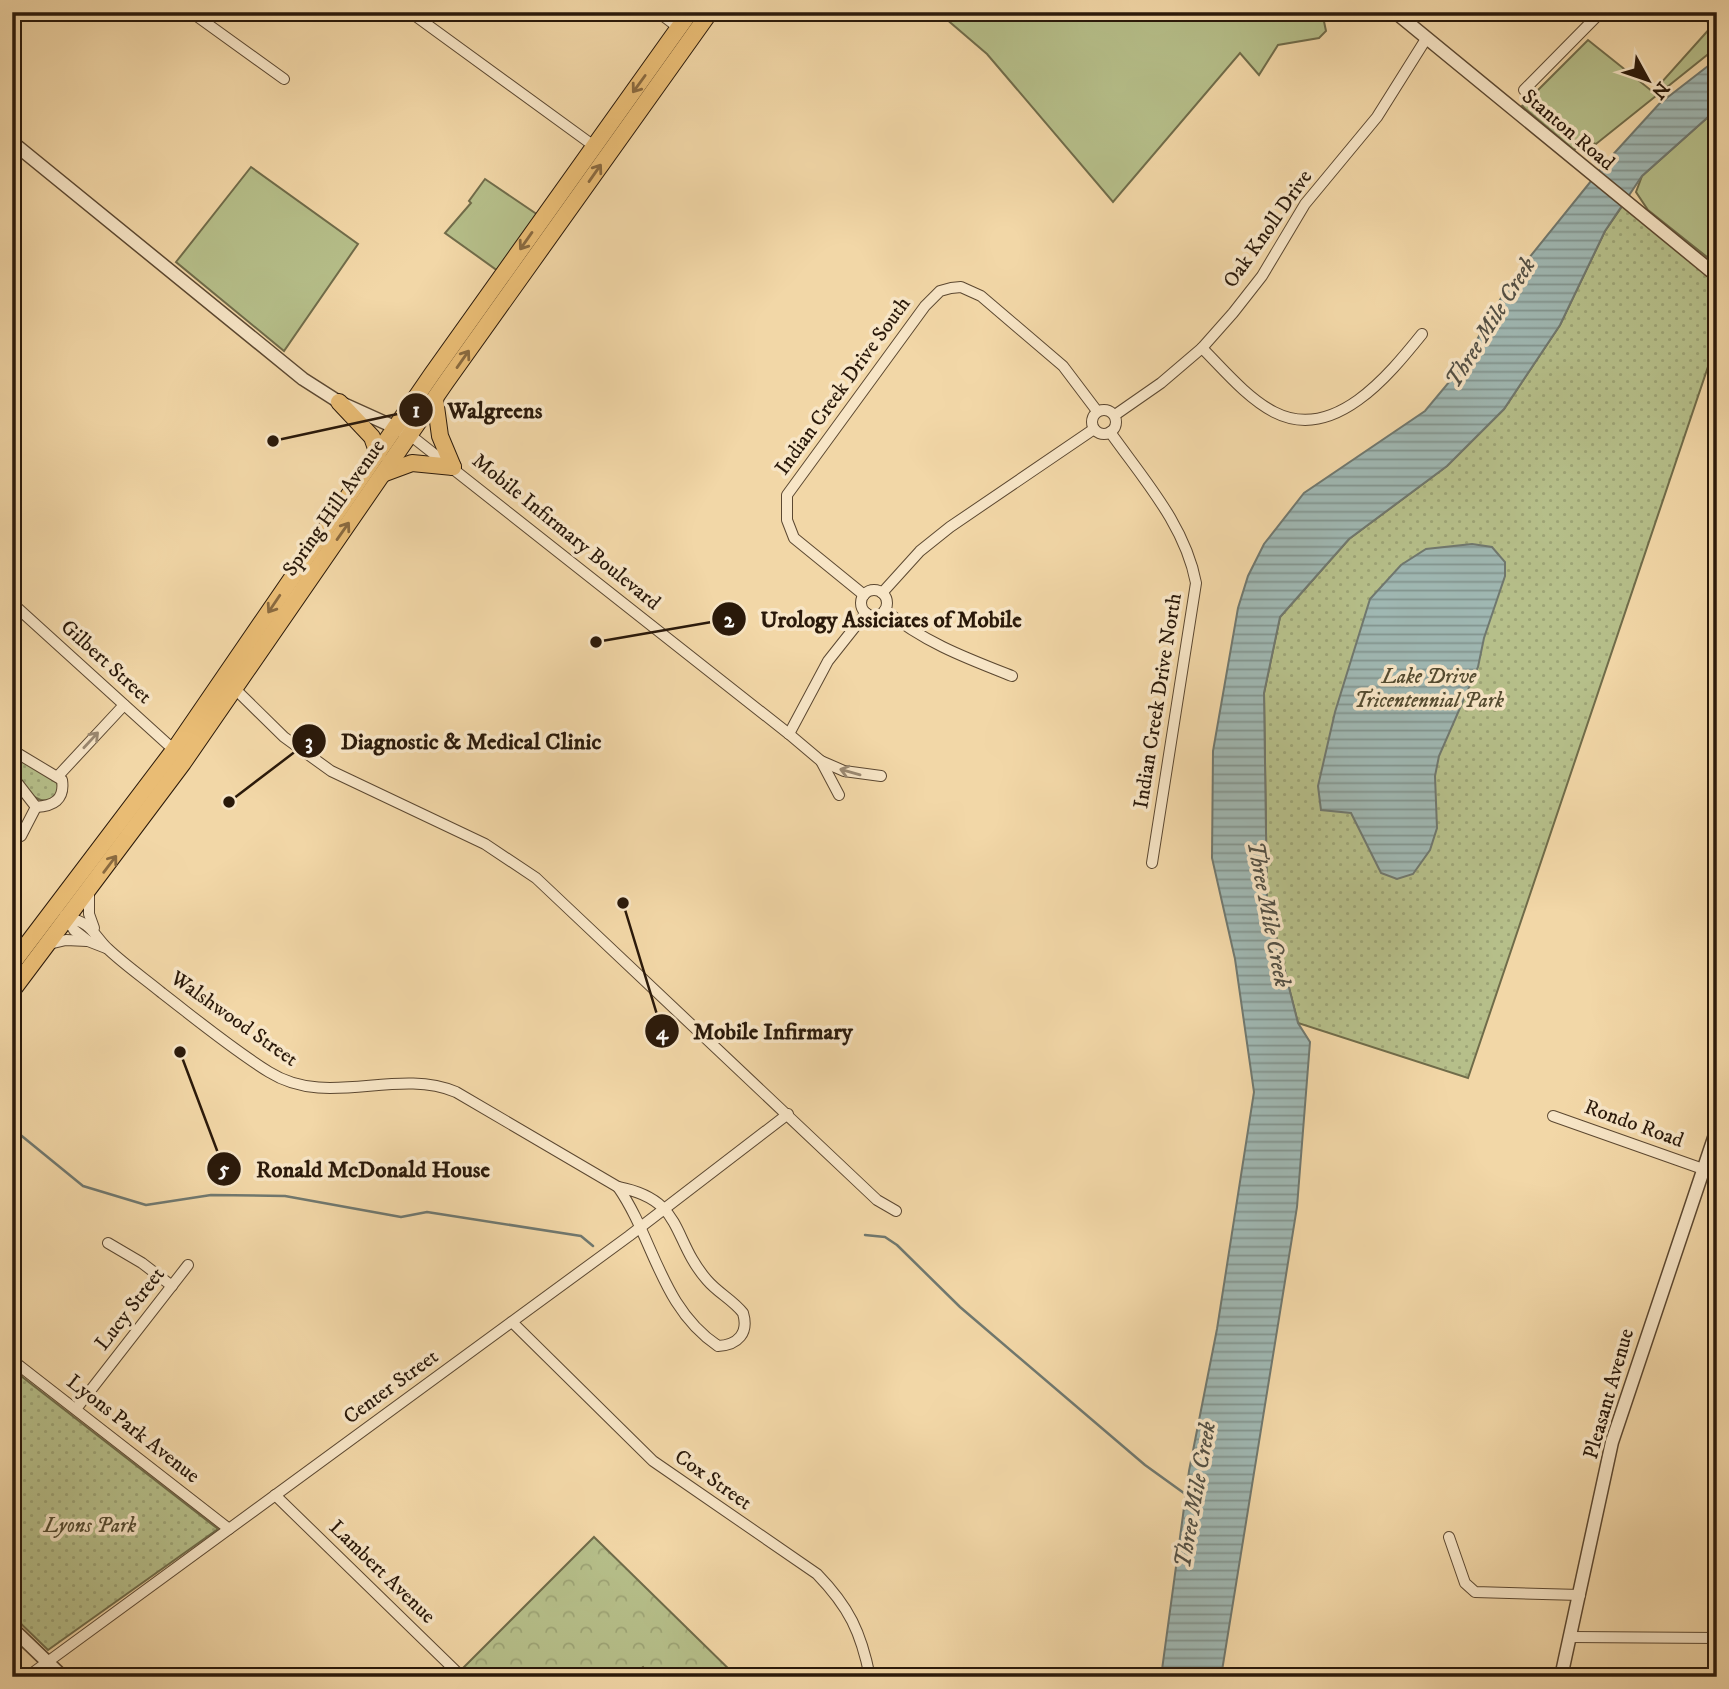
<svg xmlns="http://www.w3.org/2000/svg" width="1729" height="1689" viewBox="0 0 1729 1689" font-family="'IM FELL DW Pica',serif">
	<defs>
		<pattern id="forest-crowns" width="20" height="18" patternUnits="userSpaceOnUse" patternTransform="scale(1.75)"><rect width="20" height="18" fill="#b6bf8a"/><path d="M2 6a3 3 0 1 1 6 0M12 15a3 3 0 1 1 6 0" fill="none" stroke="#9da476"/></pattern>
		<pattern id="park-dots" width="8" height="8" patternUnits="userSpaceOnUse" patternTransform="scale(1.75)"><rect width="8" height="8" fill="#b6bf8a"/><path d="M2 2h.1M6 6h.1" fill="none" stroke="#9da476" stroke-width="1.8" stroke-linecap="round"/></pattern>
		<pattern id="water-rules" width="6" height="5" patternUnits="userSpaceOnUse" patternTransform="scale(1.75)"><rect width="6" height="5" fill="#9fb7b2"/><path d="M0 2.5h6" fill="none" stroke="#82948f"/></pattern>
	</defs>
	<rect width="100%" height="100%" fill="#f2d7a7"/>
	<filter id="stains"><feTurbulence type="fractalNoise" baseFrequency=".00286" numOctaves="4"/><feColorMatrix values="0 0 0 0 .2 0 0 0 0 .09 0 0 0 0 .02 0 0 0 .5 -.17"/></filter>
	<radialGradient id="worn" r=".72"><stop offset=".6" stop-color="#630" stop-opacity="0"/><stop offset="1" stop-color="#630" stop-opacity=".3"/></radialGradient>
	<g fill="#b6bf8a" stroke="#706c4a" stroke-width="2">
		<path d="M938,12H1322L1326,31L1319,38L1278,45L1259,75L1240,53L1113,202L987,54Z"/>
		<path d="M1697,12H1717V47L1596,144L1585,141L1574,150L1522,106L1588,40L1653,92L1712,26Z"/>
		<path d="M1717,109V265L1648,210L1636,192L1642,176Z"/>
		<path d="M251,167L358,244L284,351L176,262Z"/>
		<path d="M485,179L538,215L498,271L445,233L471,203L469,201Z"/>
	</g>
	<path fill="url(#forest-crowns)" stroke="#706c4a" stroke-width="2" d="M594,1537L737,1677H650L643,1667L628,1677H474L464,1667Z"/>
	<g fill="url(#park-dots)" stroke="#706c4a" stroke-width="2">
		<path d="M1625,202L1717,276V340L1468,1078L1298,1023L1267,901L1264,693L1280,617L1349,539L1447,466L1504,409L1560,325L1605,231Z"/>
		<path d="M12,754L57,782L59,790L53,800C30,806 12,775 12,754Z"/>
		<path d="M12,1369L218,1529L48,1650L12,1615Z"/>
	</g>
	<g fill="url(#water-rules)" stroke="#70786f" stroke-width="2">
		<path d="M1717,59V109L1642,176L1605,231L1560,325L1504,409L1447,466L1349,539L1280,617L1264,693L1267,901L1298,1023L1310,1042L1297,1207L1221,1677H1161L1189,1471L1217,1329L1254,1092L1235,959L1212,858L1213,751L1238,608L1248,576L1264,544L1304,493L1425,411L1460,369L1512,279L1608,160L1659,104Z"/>
		<path d="M1472,544L1492,547L1505,562V576L1484,638L1478,667L1439,756L1435,776L1437,828L1430,850L1413,874L1397,879L1381,873L1351,813L1321,810L1318,786L1335,712L1370,599L1401,565L1426,549Z"/>
	</g>
	<g fill="none" stroke-linecap="round" stroke-linejoin="round">
		<g stroke="#70786f" stroke-width="2.5">
			<path d="M12,1128L83,1186L146,1205L211,1195L285,1196L401,1217L427,1212L581,1236L593,1246"/>
			<path d="M865,1235L885,1237L897,1245L960,1307L1145,1465L1188,1496"/>
		</g>
		<g stroke="#5c4831" stroke-width="12">
			<g id="minor">
				<path d="M191,12L284,79"/>
				<path d="M410,12L594,146"/>
				<path d="M658,12L679,28"/>
				<path d="M1524,90L1601,12"/>
				<path d="M1202,348C1223,369 1247,398 1274,412C1334,443 1389,375 1422,334"/>
				<circle cx="1104" cy="422" r="12"/>
				<path d="M1115,415L1161,383L1202,348L1233,313L1262,276L1305,204L1377,117L1426,39"/>
				<path d="M1110,432C1144,480 1185,525 1196,583L1152,863"/>
				<path d="M410,435L789,734L821,761L839,795"/>
				<circle cx="874" cy="603" r="13"/>
				<path d="M882,593L920,551L950,527L1094,429"/>
				<path d="M864,595L794,538L787,520V495L925,306L940,291L951,288L961,287L981,296L1063,366L1097,411"/>
				<path d="M12,603L174,750"/>
				<path d="M885,610C923,642 966,658 1012,676"/>
				<path d="M231,685L284,737L331,771L485,844L536,878L877,1200L896,1211"/>
				<path d="M789,734L828,661L866,613"/>
				<path d="M12,750L62,780C65,800 53,806 36,807"/>
				<path d="M821,761L844,771L881,776"/>
				<path d="M12,776L36,807"/>
				<path d="M58,776L124,705"/>
				<path d="M21,836L36,807"/>
				<path d="M89,892V914L94,928"/>
				<path d="M65,915L74,930L88,941L106,948"/>
				<path d="M69,919C91,921 94,936 108,949C125,965 145,979 162,993C197,1020 232,1049 269,1072C328,1109 395,1067 456,1092L618,1187"/>
				<path d="M49,944L66,940L87,941"/>
				<path d="M1553,1116L1703,1169"/>
				<path d="M618,1187C685,1200 671,1239 707,1280C718,1293 733,1300 743,1313C749,1333 738,1345 718,1346C661,1308 654,1239 618,1187Z"/>
				<path d="M108,1243L142,1263L172,1286"/>
				<path d="M512,1322L653,1461L817,1574C849,1607 861,1632 870,1677"/>
				<path d="M12,1360L229,1529"/>
				<path d="M76,1409L188,1265"/>
				<path d="M275,1495L462,1677"/>
				<path d="M1449,1537L1465,1583L1475,1592L1580,1595"/>
				<path d="M1571,1637L1717,1638"/>
				<path d="M27,1677L629,1236L788,1114"/>
			</g>
		</g>
		<g stroke="#5c4831" stroke-width="15">
			<g id="tertiary">
				<path d="M1395,12L1717,276"/>
				<path d="M12,142L303,379L339,402L401,430"/>
				<path d="M12,1628L63,1677"/>
				<path d="M1561,1677L1612,1442L1717,1129"/>
			</g>
		</g>
		<g stroke="#2a190a" stroke-width="18">
			<g id="primary">
				<path d="M435,399L440,436L453,467"/>
				<path d="M339,402L372,437L378,454"/>
				<path d="M385,473L412,463L453,467"/>
				<path d="M12,964L174,750L432,374L690,12"/>
				<path d="M12,991L183,763L446,382L710,12"/>
			</g>
		</g>
		<use href="#minor" stroke="#f7e5c6" stroke-width="10"/>
		<use href="#tertiary" stroke="#f7e5c6" stroke-width="12"/>
		<use href="#primary" stroke="#e9bc74" stroke-width="16"/>
	</g>
	<defs><path id="oneway-shaft" d="M-6 0H5M1.5-3L5.5 0L1.5 3" fill="none" stroke-width="1.6" stroke-linecap="round" stroke-linejoin="round" transform="scale(1.75)"/></defs>
	<g stroke="#8a6a3f">
		<use href="#oneway-shaft" transform="translate(639 84) rotate(126)"/>
		<use href="#oneway-shaft" transform="translate(595 173) rotate(-55)"/>
		<use href="#oneway-shaft" transform="translate(526 241) rotate(125)"/>
		<use href="#oneway-shaft" transform="translate(463 359) rotate(-55)"/>
		<use href="#oneway-shaft" transform="translate(343 531) rotate(-55)"/>
		<use href="#oneway-shaft" transform="translate(274 604) rotate(124)"/>
		<use href="#oneway-shaft" transform="translate(110 864) rotate(-53)"/>
	</g>
	<g stroke="#9b8971">
		<use href="#oneway-shaft" transform="translate(91 740) rotate(-47)"/>
		<use href="#oneway-shaft" transform="translate(850 772) rotate(-164)"/>
	</g>
	<g text-anchor="middle" dominant-baseline="central" stroke-width="7" stroke-linejoin="round" paint-order="stroke">
		<g font-size="21" fill="#2a190a" stroke="#f7e5c6">
			<text transform="translate(1568 130) rotate(40)">Stanton Road</text>
			<text transform="translate(1268 229) rotate(-55)">Oak Knoll Drive</text>
			<text transform="translate(843 386) rotate(-54)">Indian Creek Drive South</text>
			<text transform="translate(334 508) rotate(-55)">Spring Hill Avenue</text>
			<text transform="translate(566 532) rotate(39)">Mobile Infirmary Boulevard</text>
			<text transform="translate(106 662) rotate(42)">Gilbert Street</text>
			<text transform="translate(1158 701) rotate(-81)">Indian Creek Drive North</text>
			<text transform="translate(234 1019) rotate(35)">Walshwood Street</text>
			<text transform="translate(1634 1124) rotate(20)">Rondo Road</text>
			<text transform="translate(130 1309) rotate(-52)">Lucy Street</text>
			<text transform="translate(391 1387) rotate(-36)">Center Street</text>
			<text transform="translate(1609 1394) rotate(-74)">Pleasant Avenue</text>
			<text transform="translate(133 1429) rotate(38)">Lyons Park Avenue</text>
			<text transform="translate(713 1480) rotate(35)">Cox Street</text>
			<text transform="translate(382 1572) rotate(44)">Lambert Avenue</text>
		</g>
		<g font-size="21" font-style="italic" fill="#544b30" stroke="#f7e5c6">
			<text x="1429" y="677">Lake Drive<tspan x="1429" dy="24">Tricentennial Park</tspan></text>
			<text x="90" y="1526">Lyons Park</text>
		</g>
		<g font-size="23" font-style="italic" fill="#535045" stroke="#f7e5c6">
			<text transform="translate(1491 323) rotate(-58)">Three Mile Creek</text>
			<text transform="translate(1268 914) rotate(79)">Three Mile Creek</text>
			<text transform="translate(1196 1495) rotate(-80)">Three Mile Creek</text>
		</g>
	</g>
	<path fill="none" stroke="#2a190a" stroke-width="2.5" d="M273 441L416 410M596 642L729 619M229 802L309 741M623 903L662 1031M180 1052L224 1169"/>
	<g fill="#2a190a" stroke="#f7e5c6" stroke-width="2.5">
		<circle cx="273" cy="441" r="7"/>
		<circle cx="596" cy="642" r="7"/>
		<circle cx="229" cy="802" r="7"/>
		<circle cx="623" cy="903" r="7"/>
		<circle cx="180" cy="1052" r="7"/>
		<circle cx="416" cy="410" r="18"/>
		<circle cx="729" cy="619" r="18"/>
		<circle cx="309" cy="741" r="18"/>
		<circle cx="662" cy="1031" r="18"/>
		<circle cx="224" cy="1169" r="18"/>
	</g>
	<g font-size="21" text-anchor="middle" font-weight="bold" fill="#fff">
		<text x="416" y="417">1</text>
		<text x="729" y="627">2</text>
		<text x="309" y="749">3</text>
		<text x="662" y="1039">4</text>
		<text x="224" y="1176">5</text>
	</g>
	<g font-size="23" text-anchor="middle" font-weight="bold" fill="#2a190a" stroke="#f7e5c6" stroke-width="7" stroke-linejoin="round" paint-order="stroke">
		<text x="495" y="418">Walgreens</text>
		<text x="891" y="627">Urology Assiciates of Mobile</text>
		<text x="471" y="749">Diagnostic &amp; Medical Clinic</text>
		<text x="773" y="1039">Mobile Infirmary</text>
		<text x="373" y="1177">Ronald McDonald House</text>
	</g>
	<rect width="1729" height="1689" fill="none" stroke="#f2d7a7" stroke-width="42"/>
	<rect x="14" y="14" width="1701" height="1661" fill="none" stroke="#2a190a" stroke-width="3.5"/>
	<rect x="21" y="21" width="1687" height="1647" fill="none" stroke="#2a190a" stroke-width="2"/>
	<g transform="translate(1648 80) rotate(130)" stroke="#f7e5c6" stroke-width="5" paint-order="stroke">
	<path d="M0-5L12 26L0 18L-12 26Z" fill="#2a190a"/>
	<text y="-10" font-size="19" font-weight="bold" text-anchor="middle" fill="#2a190a">N</text>
	</g>
	<rect width="100%" height="100%" filter="url(#stains)"/>
	<rect width="100%" height="100%" fill="url(#worn)"/>
</svg>
